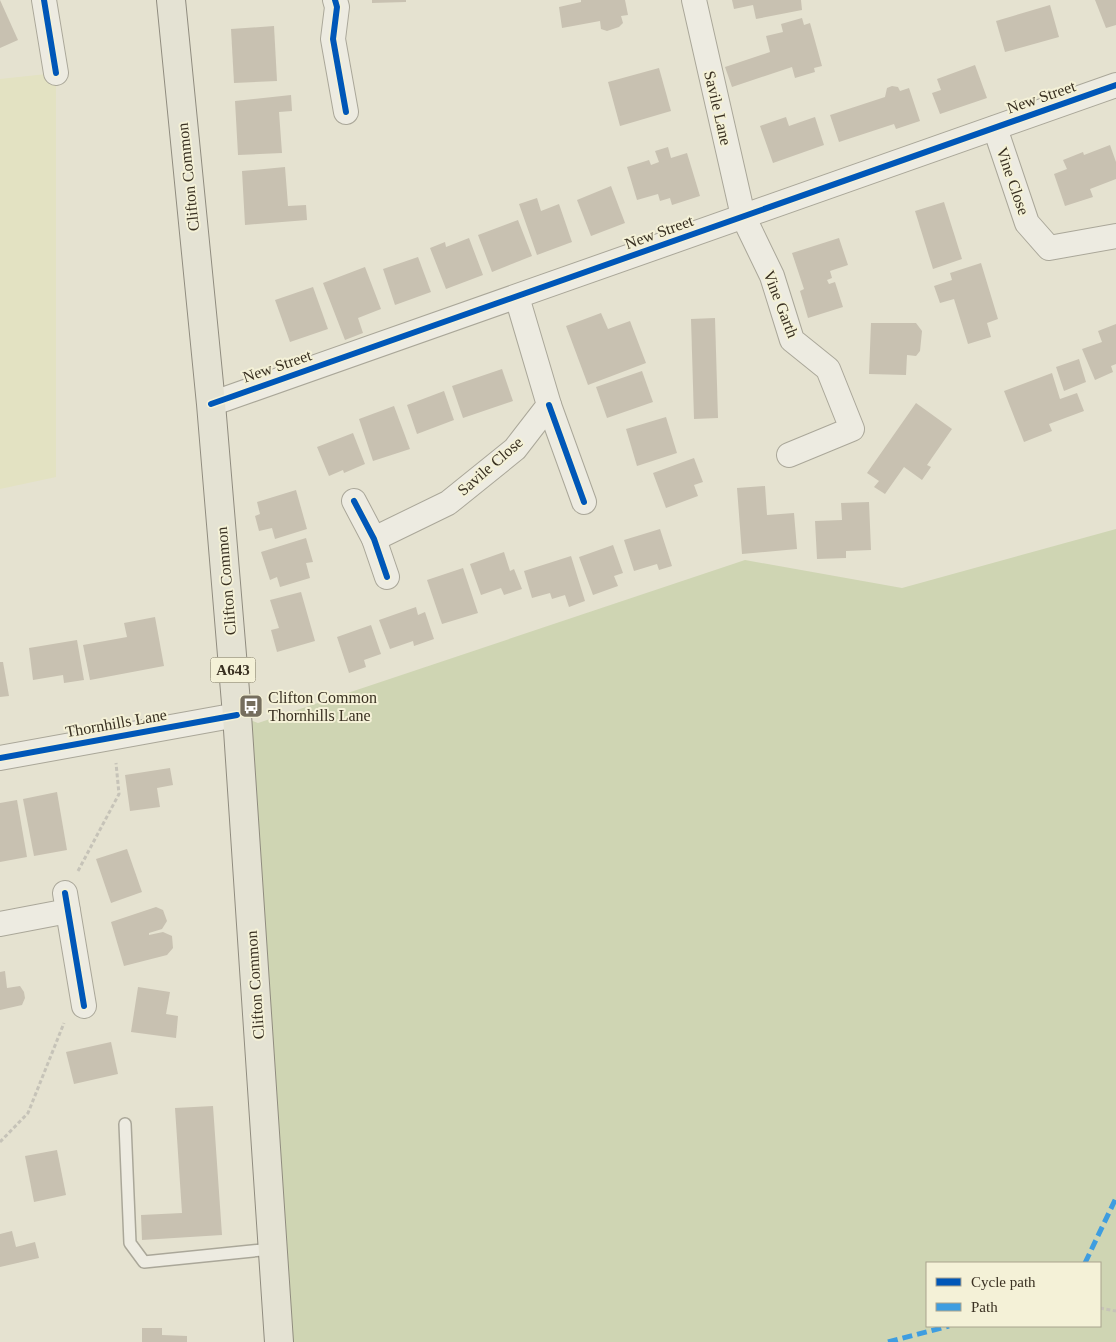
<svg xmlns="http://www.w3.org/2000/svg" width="1116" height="1342" viewBox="0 0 1116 1342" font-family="Georgia,serif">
	<rect width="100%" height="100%" fill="#e5e2d0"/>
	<path fill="#e3e2c2" d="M56,73V477L0,489V79Z"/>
	<path fill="#cfd5b3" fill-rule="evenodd" d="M1116,529V1342H279L237,715L258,723L745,560L902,588ZM927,1263H1100V1326H927Z"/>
	<g fill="#c8c1b1">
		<path d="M0,0L18,40L0,48Z"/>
		<path d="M372,0H406V2L372,3Z"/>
		<path d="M581,0H625L628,15L621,16L623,23L619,27L607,31L601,29L600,21L562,28L559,7L581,2Z"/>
		<path d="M732,0H801L802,10L756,19L753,5L734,9Z"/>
		<path d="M1095,0H1116V25L1106,28Z"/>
		<path d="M1050,5L1059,37L1005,52L996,21Z"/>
		<path d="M802,18L804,25L810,23L822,66L814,68L815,72L795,78L792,67L732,87L725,67L770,52L766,36L783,32L781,24Z"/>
		<path d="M274,26L277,81L234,83L231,29Z"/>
		<path d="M975,65L987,98L940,114L932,93L941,90L937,79Z"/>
		<path d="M659,68L671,111L620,126L608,82Z"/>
		<path d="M892,86L898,87L900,91L909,88L920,121L896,129L894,124L839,142L830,115L885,97L887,88Z"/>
		<path d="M291,95L292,111L279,112L282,153L238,155L235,101Z"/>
		<path d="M786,117L789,126L815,117L824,145L773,163L760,126Z"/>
		<path d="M1110,145L1116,162V179L1090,189L1093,197L1065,206L1054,174L1067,169L1063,160L1083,152L1084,155Z"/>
		<path d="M668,147L671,158L687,153L700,196L672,205L670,198L660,201L658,194L637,200L627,167L649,160L651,165L659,162L655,151Z"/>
		<path d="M285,167L288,206L306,205L307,220L245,225L242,171Z"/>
		<path d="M611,186L625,223L591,236L577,200Z"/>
		<path d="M537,198L541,211L559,204L572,242L537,255L519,204Z"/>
		<path d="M944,202L962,259L933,269L915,211Z"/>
		<path d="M518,220L532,256L492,272L478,235Z"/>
		<path d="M469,238L483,275L446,289L430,248L445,242L446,247Z"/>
		<path d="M839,238L848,265L830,271L832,278L827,280L829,284L835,282L843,307L808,318L800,291L804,289L792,253Z"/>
		<path d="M418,257L431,292L395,305L383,269Z"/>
		<path d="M981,263L998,319L987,323L991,337L968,344L954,299L940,303L934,286L952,280L950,273Z"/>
		<path d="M365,267L381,309L358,318L363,333L345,340L323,283Z"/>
		<path d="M313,287L328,329L290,342L275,300Z"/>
		<path d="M601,313L608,329L630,321L646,363L588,385L566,326Z"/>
		<path d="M715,318L718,418L694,419L691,319Z"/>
		<path d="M871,323H916L922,331L920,351L916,356L907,355L906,375L869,374Z"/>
		<path d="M1116,324V364L1111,366L1113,372L1095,380L1082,349L1102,342L1098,331Z"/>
		<path d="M1079,359L1086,382L1064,391L1056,367Z"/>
		<path d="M502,369L513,401L463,418L452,386Z"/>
		<path d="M642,371L653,402L607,418L596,387Z"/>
		<path d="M1052,373L1060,399L1077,393L1084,411L1049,424L1052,431L1024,442L1004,391Z"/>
		<path d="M444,391L454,420L417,434L407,405Z"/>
		<path d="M916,403L952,429L927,465L931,467L922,480L904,467L885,494L874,487L879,481L867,473Z"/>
		<path d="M394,406L410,449L373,461L359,419Z"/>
		<path d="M666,417L677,453L637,466L626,429Z"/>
		<path d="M353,433L365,464L344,473L343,470L329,476L317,447Z"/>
		<path d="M694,458L703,482L694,485L698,496L666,508L653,473Z"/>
		<path d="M765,486L767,515L794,513L797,549L742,554L737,488Z"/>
		<path d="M296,490L307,529L275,539L272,528L259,531L255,516L260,514L257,502Z"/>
		<path d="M869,502L871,550L846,551V558L817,559L815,521L842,520L841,503Z"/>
		<path d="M660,529L672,566L659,570L657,564L634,571L624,540Z"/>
		<path d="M306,538L313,562L306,563L310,578L280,587L277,577L270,580L261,552Z"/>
		<path d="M613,545L623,573L614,576L618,586L593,595L579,557Z"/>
		<path d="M504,552L510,571L514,569L522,589L504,595L501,588L481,595L470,564Z"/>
		<path d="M571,556L585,601L569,607L565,595L552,599L550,593L532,598L524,571Z"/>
		<path d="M463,568L478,613L442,624L427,580Z"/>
		<path d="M301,592L315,641L277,652L271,630L279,628L270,600Z"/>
		<path d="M416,607L418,615L425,612L434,639L414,646L413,641L390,649L379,620Z"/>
		<path d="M155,617L164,666L90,680L83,645L127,637L124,623Z"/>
		<path d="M371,625L381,654L364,660L366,667L349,673L337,637Z"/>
		<path d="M77,640L84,680L64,683L63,675L33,680L29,648Z"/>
		<path d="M0,662H3L9,696L0,697Z"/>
		<path d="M170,768L173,785L157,788L160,807L130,811L125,775Z"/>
		<path d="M57,792L67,850L34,856L23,799Z"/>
		<path d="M17,800L27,857L0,862V803Z"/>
		<path d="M127,849L142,892L111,903L96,859Z"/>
		<path d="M156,907L163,910L167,921L162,929L149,933V935L163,932L172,936L173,948L167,955L124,966L111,922Z"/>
		<path d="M5,971L7,988L20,986L24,992L25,998L22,1005L0,1010V972Z"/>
		<path d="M138,987L170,992L166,1014L178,1016L176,1038L131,1032Z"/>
		<path d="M111,1042L118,1074L74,1084L66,1052Z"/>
		<path d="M213,1106L222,1235L142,1240L141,1215L182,1213L175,1108Z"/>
		<path d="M57,1150L66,1195L34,1202L25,1156Z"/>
		<path d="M12,1231L16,1247L35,1242L39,1258L0,1267V1234Z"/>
		<path d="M142,1328H162V1335L187,1336V1342H142Z"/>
	</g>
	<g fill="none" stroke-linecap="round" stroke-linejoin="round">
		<g stroke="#aaa799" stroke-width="14">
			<path id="service" d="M125,1124L130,1243L144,1262L272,1249"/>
		</g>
		<g stroke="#aaa799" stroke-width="26">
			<g id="minor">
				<path d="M44,0L56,73"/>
				<path d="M335,0L337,7L333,39L346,112"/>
				<path d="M694,0L743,216L772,276L792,340L828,369L852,429L789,455"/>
				<path d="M995,128L1027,223L1049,248L1116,236"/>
				<path d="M211,404L1116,85"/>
				<path d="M549,405L584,502"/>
				<path d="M354,501L374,539L387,577"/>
				<path d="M374,539L448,503L515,449L549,405L517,297"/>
				<path d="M0,758L237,715"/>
				<path d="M65,893L84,1006"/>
				<path d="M0,924L68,911"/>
			</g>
		</g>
		<g stroke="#908c7f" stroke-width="30">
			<path id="primary" d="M171,0L211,404L237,715L279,1342"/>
		</g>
		<g stroke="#c6c3b8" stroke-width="3" stroke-dasharray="4 2.5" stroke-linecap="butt">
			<path d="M78,871L119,794L116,763"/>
			<path d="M0,1142L28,1113L64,1023"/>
			<path d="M1100,1308L1116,1311"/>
		</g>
		<use href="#service" stroke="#edebe1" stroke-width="11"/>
		<use href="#minor" stroke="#edebe1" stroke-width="24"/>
		<use href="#primary" stroke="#e4e2d3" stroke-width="28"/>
		<g stroke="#3e9de0" stroke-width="5" stroke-dasharray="10 5" stroke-linecap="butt">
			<path d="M1085,1263L1116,1198"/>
			<path d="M888,1342L949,1326"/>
		</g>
		<g stroke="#f4f1d7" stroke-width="9">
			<g id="cycleway">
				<path d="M44,0L56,73"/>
				<path d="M335,0L337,7L333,39L346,112"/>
				<path d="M211,404L1116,85"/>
				<path d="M549,405L584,502"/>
				<path d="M354,501L374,539L387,577"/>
				<path d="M0,758L237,715"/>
				<path d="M65,893L84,1006"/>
			</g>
		</g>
		<use href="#cycleway" stroke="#0057b8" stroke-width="6"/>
	</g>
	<defs>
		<g id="bus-square" transform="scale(1.25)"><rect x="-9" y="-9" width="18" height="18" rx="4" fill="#756e5e" stroke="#f4f1d7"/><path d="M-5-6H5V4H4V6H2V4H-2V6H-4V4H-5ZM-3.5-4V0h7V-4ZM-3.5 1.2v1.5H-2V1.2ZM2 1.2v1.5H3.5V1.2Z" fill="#fff"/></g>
	</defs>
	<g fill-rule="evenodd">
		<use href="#bus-square" x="251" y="706"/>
	</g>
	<g text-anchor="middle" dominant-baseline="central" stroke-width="4" stroke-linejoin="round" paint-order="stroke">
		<rect fill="#f4f1d7" stroke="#716a58" stroke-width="1" x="210.5" y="657.5" width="45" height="25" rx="4"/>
		<g font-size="15" font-weight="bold" fill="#393021">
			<text x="233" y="670">A643</text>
		</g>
		<g font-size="16" fill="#393021" stroke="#f4f1d7">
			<text transform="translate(1041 97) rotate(-19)">New Street</text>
			<text transform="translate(718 108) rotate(77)">Savile Lane</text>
			<text transform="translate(188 177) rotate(-96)">Clifton Common</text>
			<text transform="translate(1013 181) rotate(71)">Vine Close</text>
			<text transform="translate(659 232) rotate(-20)">New Street</text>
			<text transform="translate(781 304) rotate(69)">Vine Garth</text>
			<text transform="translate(277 366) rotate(-19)">New Street</text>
			<text transform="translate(490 466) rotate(-41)">Savile Close</text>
			<text transform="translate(226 581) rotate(-95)">Clifton Common</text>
			<text transform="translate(116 723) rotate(-10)">Thornhills Lane</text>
			<text transform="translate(255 985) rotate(-94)">Clifton Common</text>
		</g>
		<g font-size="16" fill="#393021" stroke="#f4f1d7" text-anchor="start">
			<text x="268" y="697">Clifton Common<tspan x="268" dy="18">Thornhills Lane</tspan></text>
		</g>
	</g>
	<rect x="926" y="1262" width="175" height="65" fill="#f4f1d7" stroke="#a9a48e"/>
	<rect x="936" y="1278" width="25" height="8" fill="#0057b8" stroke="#a9a48e"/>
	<text x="971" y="1287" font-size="15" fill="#393021">Cycle path</text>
	<rect x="936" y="1303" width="25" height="8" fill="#3e9de0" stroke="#a9a48e"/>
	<text x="971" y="1312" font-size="15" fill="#393021">Path</text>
</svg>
